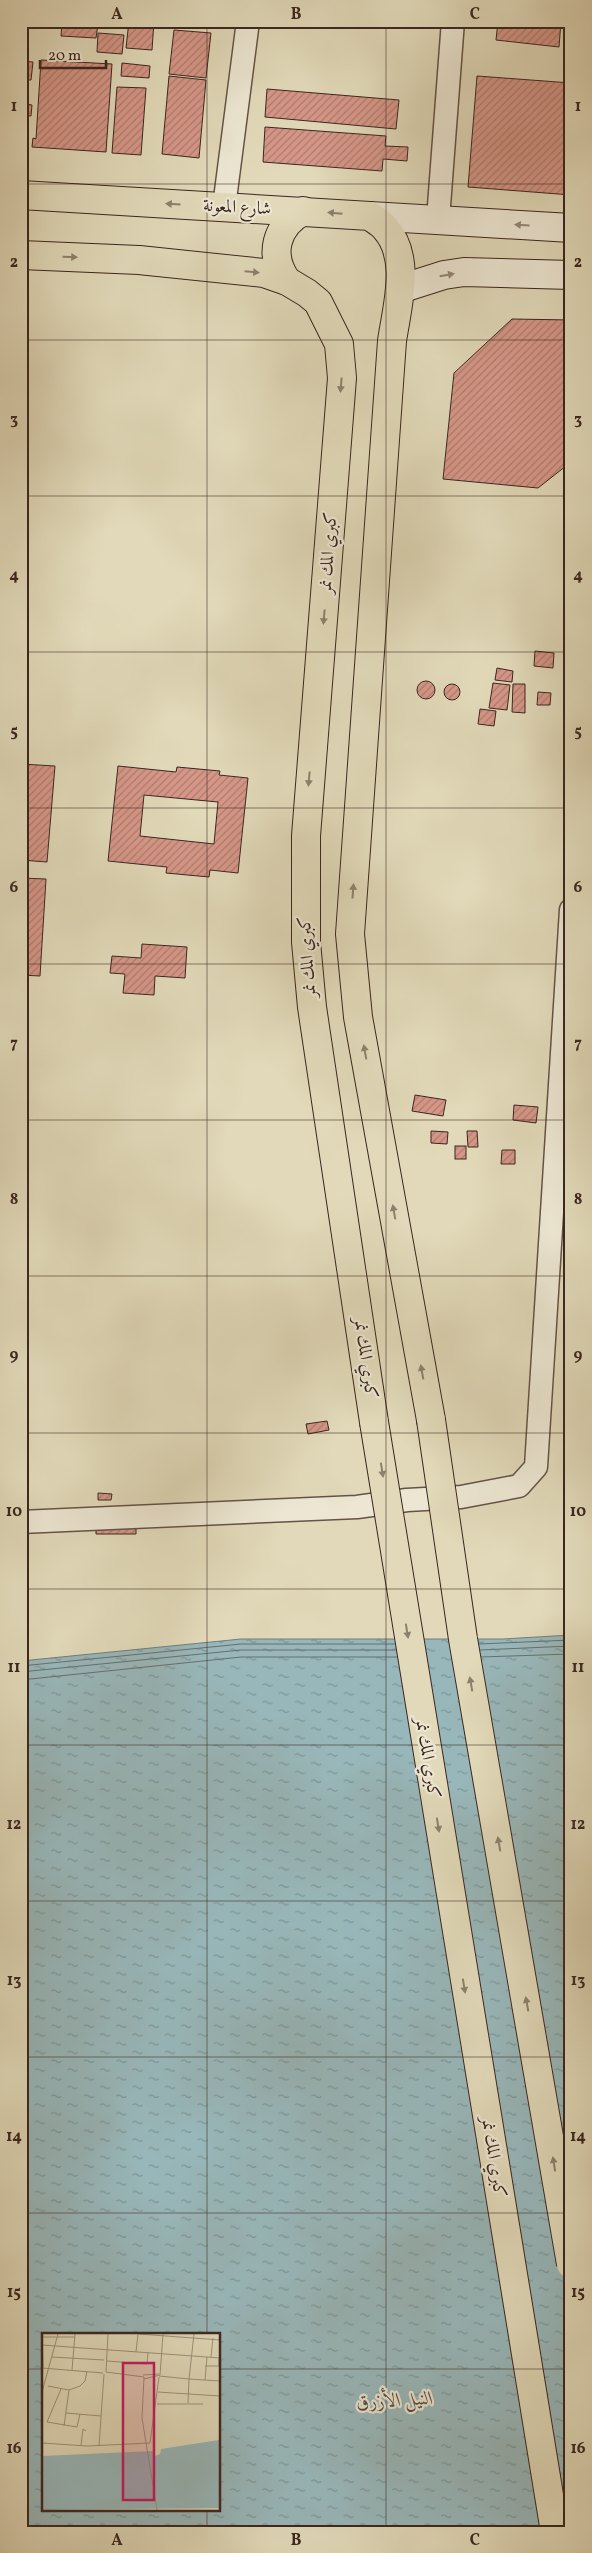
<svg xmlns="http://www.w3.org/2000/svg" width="592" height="2553" viewBox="0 0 592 2553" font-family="Vollkorn,Amiri,serif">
	<defs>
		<pattern id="water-ripples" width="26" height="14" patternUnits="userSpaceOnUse" patternTransform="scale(1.25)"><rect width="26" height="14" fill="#98b7ba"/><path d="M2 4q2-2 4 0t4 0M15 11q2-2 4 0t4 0" fill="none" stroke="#7d9597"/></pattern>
		<pattern id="building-hatch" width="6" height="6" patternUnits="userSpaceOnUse" patternTransform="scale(1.25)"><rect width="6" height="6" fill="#d69788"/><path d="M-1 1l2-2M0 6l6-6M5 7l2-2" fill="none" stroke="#af7b6f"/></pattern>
	</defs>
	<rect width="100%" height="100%" fill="#e1d9b9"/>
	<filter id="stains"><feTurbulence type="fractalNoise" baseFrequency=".004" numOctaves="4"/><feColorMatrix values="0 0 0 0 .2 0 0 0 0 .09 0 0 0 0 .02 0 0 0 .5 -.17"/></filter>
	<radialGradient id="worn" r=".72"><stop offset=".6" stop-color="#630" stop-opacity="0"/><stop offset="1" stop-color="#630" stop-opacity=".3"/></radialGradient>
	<path fill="url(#water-ripples)" stroke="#737d7c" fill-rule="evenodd" d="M571,1635V2532H21V1661L241,1639H503ZM44,2334H219V2509H44Z"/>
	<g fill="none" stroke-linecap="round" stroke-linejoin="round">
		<g stroke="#6a6e6c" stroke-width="1">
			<path d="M479,1644L571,1640"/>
			<path d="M480,1650L571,1646"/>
			<path d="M481,1657L571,1654"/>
			<path d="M21,1666L241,1644H395"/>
			<path d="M21,1672L241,1650H396"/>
			<path d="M21,1680L241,1657H397"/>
		</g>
	</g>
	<g fill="url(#building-hatch)" stroke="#3b261f" fill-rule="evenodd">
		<path d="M21,21H27L24,48L21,47Z"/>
		<path d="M50,21H83V23L98,24L96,38L61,36L62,24Z"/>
		<path d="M129,21H154L152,50L126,48Z"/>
		<path d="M498,21H561L559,47L496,40Z"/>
		<path d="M174,30L211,33L206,78L169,74Z"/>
		<path d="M98,33L124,35L122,54L97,52Z"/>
		<path d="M41,60L112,64L106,152L32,147L33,138L36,139Z"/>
		<path d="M21,61L33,62L31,80H27L25,104L32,105L31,116L21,115Z"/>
		<path d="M122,63L150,66L149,78L121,76Z"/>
		<path d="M169,76L206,80L199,158L162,154Z"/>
		<path d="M477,76L571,83V195L468,187Z"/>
		<path d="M117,87L146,88L141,155L112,153Z"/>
		<path d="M267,89L399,100L396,129L265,117Z"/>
		<path d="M265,127L386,136L385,146L408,147L407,161L383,159L382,171L263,162Z"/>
		<path d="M512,319L571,320V462L538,488L443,479L454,373Z"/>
		<path d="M535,651L554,653L553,668L534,666Z"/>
		<path d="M497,668L513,671L512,682L495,680Z"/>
		<circle cx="426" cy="690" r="9"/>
		<path d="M493,683L510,685L507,710L489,708Z"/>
		<circle cx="452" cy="692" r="8"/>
		<path d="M513,684H525V713L512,712Z"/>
		<path d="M538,692L551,693L550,705H537Z"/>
		<path d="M480,709L496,711L494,726L478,724Z"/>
		<path d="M21,764L55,766L47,862L21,860L24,789L21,788Z"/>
		<path d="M118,766L176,772L177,767L220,771L219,775L248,778L238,873L210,870L209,877L166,873L167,867L108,861ZM144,795L218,802L214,844L140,836Z"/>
		<path d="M21,878L46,879L40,976L21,975Z"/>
		<path d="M142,944L187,947L185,978L155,976L154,995L123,993L125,974L110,973L112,956L141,958Z"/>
		<path d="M415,1095L446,1100L443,1116L412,1111Z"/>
		<path d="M514,1105L538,1107L536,1123L513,1120Z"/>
		<path d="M431,1131L448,1132L447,1144L431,1143Z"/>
		<path d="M467,1131H477L478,1147H468Z"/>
		<rect x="455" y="1146" width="11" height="13"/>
		<path d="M502,1150H515V1164H501Z"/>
		<path d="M327,1421L329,1430L308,1434L306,1424Z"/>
		<path d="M98,1493L112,1494L111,1500H98Z"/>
		<path d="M136,1514V1534H96V1515Z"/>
	</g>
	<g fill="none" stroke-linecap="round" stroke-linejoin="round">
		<g stroke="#645346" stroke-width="25">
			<g id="street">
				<path d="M224,207L248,21"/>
				<path d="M438,219L453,21"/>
				<path d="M21,1522L357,1507L407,1500L461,1497L519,1486L536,1467L571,910"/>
			</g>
		</g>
		<g stroke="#3b261f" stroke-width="30">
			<g id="secondary">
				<path d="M370,216L571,228"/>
				<path d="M400,289L444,275L464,272L571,275"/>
			</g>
		</g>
		<g stroke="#3b261f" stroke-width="30">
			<g id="highway">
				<path d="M21,195L370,216C375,220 381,223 385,228C412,258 397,306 392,341L350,934L358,1017L431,1420"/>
				<path d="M21,255L139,260L264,273L287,281L307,293L318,302L339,344L342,378L306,836V942L312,1007L374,1422"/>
				<path d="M287,281C268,255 276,226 303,211"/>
			</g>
		</g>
		<use href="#street" stroke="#ece6d2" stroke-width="22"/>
		<use href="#secondary" stroke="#ece6d2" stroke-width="28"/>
		<use href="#highway" stroke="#e1d9b9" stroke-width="28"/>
		<g stroke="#3b261f" stroke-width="30" stroke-linecap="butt">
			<g id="highway-bridge">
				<path d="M431,1420L463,1639L571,2264"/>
				<path d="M374,1422L555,2532"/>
			</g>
		</g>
		<use href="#highway-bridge" stroke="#e1d9b9" stroke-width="28"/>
	</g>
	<defs><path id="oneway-solid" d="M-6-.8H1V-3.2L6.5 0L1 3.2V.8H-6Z" transform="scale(1.25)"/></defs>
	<g fill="#8e806c">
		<use href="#oneway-solid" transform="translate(173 204) rotate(-176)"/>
		<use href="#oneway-solid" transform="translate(335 213) rotate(-175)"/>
		<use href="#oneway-solid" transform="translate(70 257) rotate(2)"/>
		<use href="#oneway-solid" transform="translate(252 272) rotate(5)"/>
		<use href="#oneway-solid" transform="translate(341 385) rotate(95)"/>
		<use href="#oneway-solid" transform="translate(324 617) rotate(95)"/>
		<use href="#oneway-solid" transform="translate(309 779) rotate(95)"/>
		<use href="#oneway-solid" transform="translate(353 891) rotate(-86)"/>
		<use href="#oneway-solid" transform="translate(365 1052) rotate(-100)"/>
		<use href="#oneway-solid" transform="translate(394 1212) rotate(-100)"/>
		<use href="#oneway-solid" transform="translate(422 1372) rotate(-100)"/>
		<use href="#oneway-solid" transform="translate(382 1470) rotate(81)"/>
		<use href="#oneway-solid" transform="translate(407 1631) rotate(81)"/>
		<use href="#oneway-solid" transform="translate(471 1684) rotate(-100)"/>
		<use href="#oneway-solid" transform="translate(438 1825) rotate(81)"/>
		<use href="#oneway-solid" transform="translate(499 1844) rotate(-100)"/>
		<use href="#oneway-solid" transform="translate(464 1986) rotate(81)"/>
		<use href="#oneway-solid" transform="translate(527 2004) rotate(-100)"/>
		<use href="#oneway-solid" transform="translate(554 2164) rotate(-99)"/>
	</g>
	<g fill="#948678">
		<use href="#oneway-solid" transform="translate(522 225) rotate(-176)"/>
		<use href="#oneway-solid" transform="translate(447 275) rotate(-10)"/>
	</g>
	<path fill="none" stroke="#3b261f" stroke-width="1" stroke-opacity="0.55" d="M207,21V2334M386,21V2532M21,184H571M21,340H571M21,496H571M21,652H571M21,808H571M21,964H571M21,1120H571M21,1276H571M21,1433H571M21,1589H571M21,1745H571M21,1901H571M21,2057H571M21,2213H571M21,2369H44M219,2369H571M207,2509V2532"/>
	<g text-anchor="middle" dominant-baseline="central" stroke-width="4.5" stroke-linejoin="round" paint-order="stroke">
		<g font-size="18" fill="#3b261f" stroke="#ece6d2">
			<text transform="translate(237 208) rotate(3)">شارع المعونة</text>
			<text transform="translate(329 553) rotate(-86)">كبري المك نمر</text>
			<text transform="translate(308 957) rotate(-94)">كبري المك نمر</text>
			<text transform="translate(365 1358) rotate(82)">كبري المك نمر</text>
			<text transform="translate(427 1758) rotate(81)">كبري المك نمر</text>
			<text transform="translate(493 2157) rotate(81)">كبري المك نمر</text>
		</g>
		<g font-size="19" font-style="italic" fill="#524a46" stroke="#ece6d2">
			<text transform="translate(395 2401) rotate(-3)">النيل الأزرق</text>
		</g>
	</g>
	<g transform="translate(42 2333)">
		<rect width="178" height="178" fill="#e1d9b9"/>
		<path d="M177,107V175L0,177V123L111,118L113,123L118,121L119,116Z" fill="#98b7ba"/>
		<path fill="none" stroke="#9f917b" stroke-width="1" d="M0,1L1,35M66,1L64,39L102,44L100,85L115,177M97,1L178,7M1,4H33M0,12L178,25M94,19L96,1M10,24L62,27M169,24L171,5M65,28L105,31L106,19M163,33H177V25M0,35L61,40M30,37L33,1M101,42L117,41M117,43L147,46L152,1M102,46L118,42L121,1M163,47L165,24M6,53L27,57L38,53L43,48L45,38M19,56L5,89L35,94L38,81M0,59L16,1M116,59L178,63M146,70L147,46L178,48M115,71H161M24,80L59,83M22,93L27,57M0,110L45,113L108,110L117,44M39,112L41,96L44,98M57,113L62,41"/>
		<path fill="#c2185b" fill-opacity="0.15" stroke="#c2185b" stroke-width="2.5" d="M81,30H112V167H81Z"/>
		<rect width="178" height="178" fill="none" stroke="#3b261f" stroke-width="2.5"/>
	</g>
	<rect width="592" height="2553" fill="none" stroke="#e1d9b9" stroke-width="55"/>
	<path d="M40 60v8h66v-8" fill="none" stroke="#3b261f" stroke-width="2.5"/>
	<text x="48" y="60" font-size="15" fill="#3b261f" stroke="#ece6d2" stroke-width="4" paint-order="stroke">20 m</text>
	<rect x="28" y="28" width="536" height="2498" fill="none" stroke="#3b261f" stroke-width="2"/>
	<g font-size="16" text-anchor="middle" font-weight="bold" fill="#3b261f">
		<text x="117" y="19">A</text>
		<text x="296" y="19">B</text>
		<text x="475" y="19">C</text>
		<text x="14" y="111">1</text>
		<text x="578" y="111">1</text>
		<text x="14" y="267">2</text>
		<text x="578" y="267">2</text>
		<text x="14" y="424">3</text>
		<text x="578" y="424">3</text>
		<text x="14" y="580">4</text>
		<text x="578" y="580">4</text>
		<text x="14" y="736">5</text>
		<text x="578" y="736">5</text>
		<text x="14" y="892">6</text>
		<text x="578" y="892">6</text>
		<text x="14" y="1048">7</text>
		<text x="578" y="1048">7</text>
		<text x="14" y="1204">8</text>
		<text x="578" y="1204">8</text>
		<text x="14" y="1360">9</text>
		<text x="578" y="1360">9</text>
		<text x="14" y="1516">10</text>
		<text x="578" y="1516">10</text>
		<text x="14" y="1672">11</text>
		<text x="578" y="1672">11</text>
		<text x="14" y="1829">12</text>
		<text x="578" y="1829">12</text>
		<text x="14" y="1985">13</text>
		<text x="578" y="1985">13</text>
		<text x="14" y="2141">14</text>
		<text x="578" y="2141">14</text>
		<text x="14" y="2297">15</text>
		<text x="578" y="2297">15</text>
		<text x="14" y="2453">16</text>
		<text x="578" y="2453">16</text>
		<text x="117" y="2545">A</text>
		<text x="296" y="2545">B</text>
		<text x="475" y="2545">C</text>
	</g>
	<rect width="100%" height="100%" filter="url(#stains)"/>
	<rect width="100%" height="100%" fill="url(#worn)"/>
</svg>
